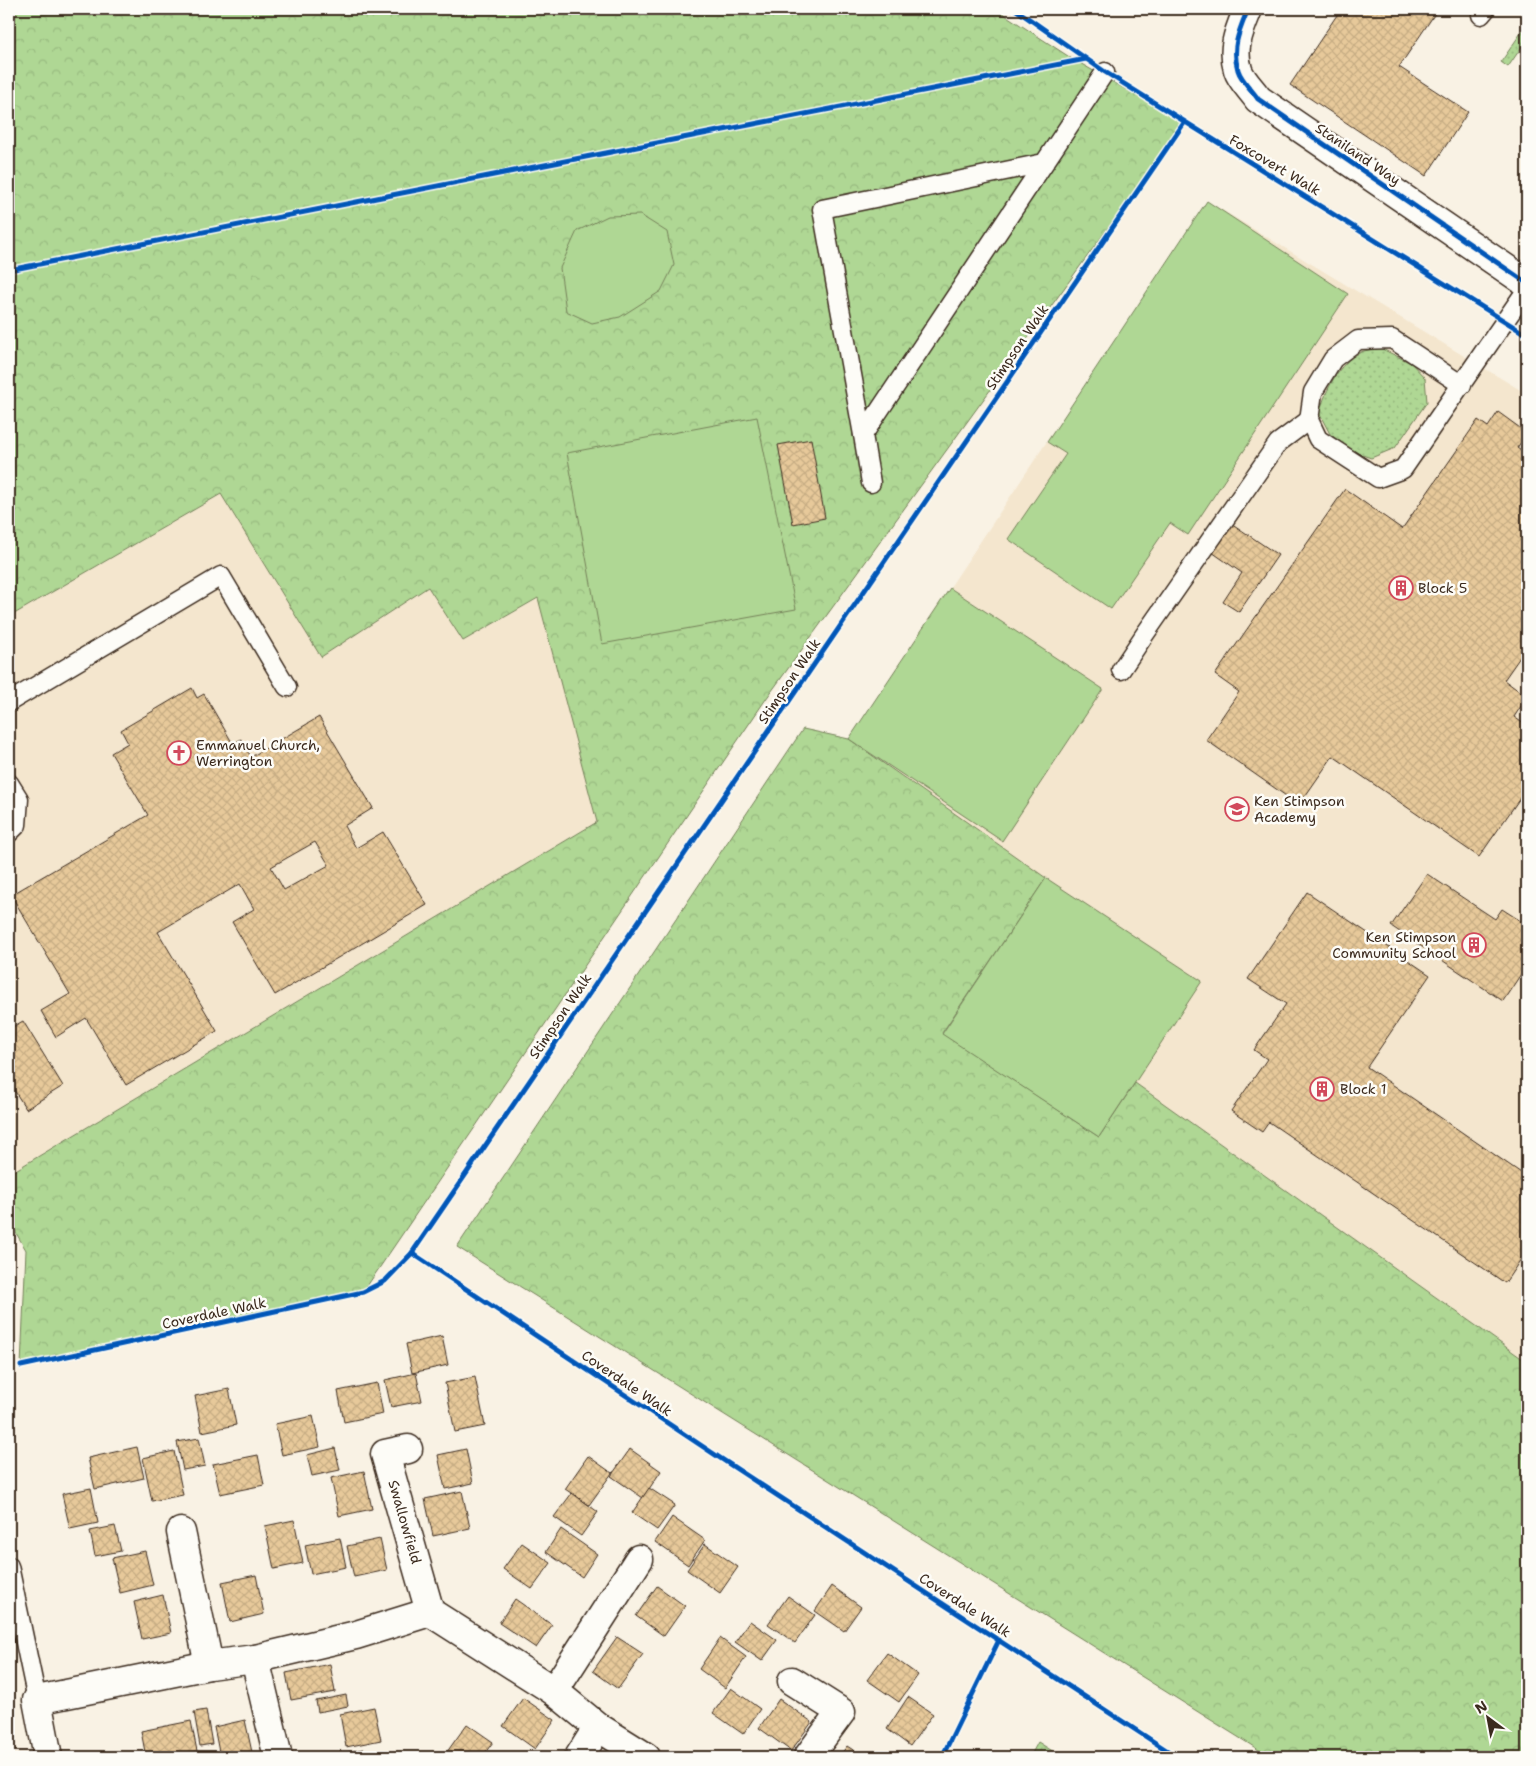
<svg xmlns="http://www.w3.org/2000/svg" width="1536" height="1766" viewBox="0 0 1536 1766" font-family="'Shantell Sans',sans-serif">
	<defs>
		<pattern id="grass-dots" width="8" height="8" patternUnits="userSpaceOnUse" patternTransform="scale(1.25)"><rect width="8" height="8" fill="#afd794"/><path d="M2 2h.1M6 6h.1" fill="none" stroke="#97b97f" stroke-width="1.8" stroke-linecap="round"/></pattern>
		<pattern id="park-crowns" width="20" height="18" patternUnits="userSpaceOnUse" patternTransform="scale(1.25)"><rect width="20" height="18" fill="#afd794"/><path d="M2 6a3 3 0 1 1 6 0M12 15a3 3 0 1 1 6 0" fill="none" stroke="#97b97f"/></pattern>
		<pattern id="building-cross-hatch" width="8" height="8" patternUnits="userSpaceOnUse" patternTransform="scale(1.25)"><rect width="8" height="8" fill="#e7c99a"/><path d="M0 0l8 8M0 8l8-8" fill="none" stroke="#c7ad84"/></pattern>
	</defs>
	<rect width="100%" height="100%" fill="#f9f2e4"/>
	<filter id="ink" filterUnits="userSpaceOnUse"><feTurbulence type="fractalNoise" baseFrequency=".02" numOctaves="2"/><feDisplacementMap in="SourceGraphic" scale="10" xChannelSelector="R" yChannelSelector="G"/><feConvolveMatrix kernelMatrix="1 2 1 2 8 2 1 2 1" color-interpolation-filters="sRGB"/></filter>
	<g filter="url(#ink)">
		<g fill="#f4e6ce">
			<path d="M1207,201L1527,394V1362L1135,1083L1099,1137L942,1034L1045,878L849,739Z"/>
			<path d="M221,494L321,656L428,587L463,641L539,598L597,822L9,1174V617Z"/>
		</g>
		<g fill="url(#grass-dots)" stroke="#758059">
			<path d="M1527,24V39L1508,67L1501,62Z"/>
			<path d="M1380,348L1411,363L1425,378L1427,402L1395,448L1371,458L1354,452L1330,434L1319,413C1327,389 1337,364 1361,352C1366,350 1374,349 1380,348Z"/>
		</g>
		<g fill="url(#park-crowns)" stroke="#758059">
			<path d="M9,9H996L1071,58L1184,123L766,699L363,1292L21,1366L26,1250L9,1221V1174L597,822L538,598L463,641L428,587L321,657L221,494L9,617Z"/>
			<path d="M803,729L849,739L1046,878L942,1033L1099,1137L1135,1083L1527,1362V1757H1270L457,1247Z"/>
			<path d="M1038,1742L1062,1757H1030Z"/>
		</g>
		<g fill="#afd794" stroke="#758059">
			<path d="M1207,201L1348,294L1188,535L1170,523L1111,609L1008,539L1066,454L1047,442Z"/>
			<path d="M640,215L667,232L674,265L661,291L620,317L592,323L566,311L560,268L577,231L608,216Z"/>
			<path d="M757,417L796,609L602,644L567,453Z"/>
			<path d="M950,588L1103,689L1002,841L849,739Z"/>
			<path d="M1046,878L1202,981L1099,1137L942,1034Z"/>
		</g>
		<g fill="url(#building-cross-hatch)" stroke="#3b2a1e" fill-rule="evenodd">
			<path d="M1341,9H1438L1399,67L1468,112L1426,176L1290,85Z"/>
			<path d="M1498,412L1527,433L1517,448L1527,455V647L1504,680L1527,697L1514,717L1527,726V788L1479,857L1333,756L1299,805L1206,740L1239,692L1215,675L1345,489L1402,529L1478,420L1488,427Z"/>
			<path d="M811,439L825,518L793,524L778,445Z"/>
			<path d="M1228,521L1278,555L1239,612L1223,602L1242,573L1209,550Z"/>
			<path d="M192,688L197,698L204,694L233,744L241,739L251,757L319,717L373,808L344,826L356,848L383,832L427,905L275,995L232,922L254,909L240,884L158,932L217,1031L126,1085L86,1018L56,1037L41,1011L70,994L11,895L148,815L111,753L128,743L121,730ZM315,842L329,865L284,890L271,867Z"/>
			<path d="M1427,874L1495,919L1502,909L1527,925V965L1503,1001L1391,926Z"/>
			<path d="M1307,892L1430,975L1367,1067L1527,1177V1250L1505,1283L1269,1122L1262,1132L1231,1111L1267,1059L1254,1050L1286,1004L1248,979Z"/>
			<path d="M23,1021L63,1086L26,1109L9,1082V1029Z"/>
			<path d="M442,1336L448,1365L412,1373L406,1344Z"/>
			<path d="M416,1373L422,1401L391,1407L385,1380Z"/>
			<path d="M475,1377L485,1426L455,1432L445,1383Z"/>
			<path d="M377,1383L383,1414L344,1422L338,1391Z"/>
			<path d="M229,1389L236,1425L202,1432L195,1396Z"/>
			<path d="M313,1416L320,1447L282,1455L275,1424Z"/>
			<path d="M199,1438L205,1466L183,1470L177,1442Z"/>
			<path d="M137,1447L144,1478L95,1489L88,1458Z"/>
			<path d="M335,1448L340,1470L312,1476L307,1455Z"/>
			<path d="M466,1449L473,1483L445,1489L438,1455Z"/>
			<path d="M630,1449L661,1471L643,1498L611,1476Z"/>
			<path d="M174,1451L183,1495L152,1501L143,1458Z"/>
			<path d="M258,1455L264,1485L220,1494L213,1464Z"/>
			<path d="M588,1456L612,1473L589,1505L565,1489Z"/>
			<path d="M364,1471L372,1509L339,1516L331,1478Z"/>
			<path d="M91,1488L98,1523L70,1529L62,1494Z"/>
			<path d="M649,1488L675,1505L657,1530L632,1513Z"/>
			<path d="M462,1491L470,1528L433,1536L425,1499Z"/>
			<path d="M572,1493L598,1512L581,1536L554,1517Z"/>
			<path d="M672,1517L705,1540L688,1565L655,1542Z"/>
			<path d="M294,1520L303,1563L274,1569L265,1526Z"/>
			<path d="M115,1526L121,1551L95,1556L90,1531Z"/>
			<path d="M561,1529L597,1554L582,1577L546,1552Z"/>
			<path d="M340,1538L346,1567L311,1574L305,1545Z"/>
			<path d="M380,1539L387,1570L354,1577L347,1546Z"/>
			<path d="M522,1543L551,1563L532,1589L503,1569Z"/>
			<path d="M705,1544L738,1567L720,1593L687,1570Z"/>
			<path d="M145,1551L153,1585L120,1593L112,1558Z"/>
			<path d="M256,1575L264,1614L230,1622L222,1582Z"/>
			<path d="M657,1586L685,1606L664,1636L636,1616Z"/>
			<path d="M832,1586L861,1607L844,1631L815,1611Z"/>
			<path d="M163,1595L171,1633L142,1639L134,1602Z"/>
			<path d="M788,1596L815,1615L795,1643L768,1624Z"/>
			<path d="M515,1599L552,1625L536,1648L499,1623Z"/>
			<path d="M750,1621L777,1640L762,1661L735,1642Z"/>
			<path d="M617,1637L643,1654L618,1689L593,1671Z"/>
			<path d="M720,1638L746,1657L725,1688L699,1669Z"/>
			<path d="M887,1653L918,1675L899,1702L867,1680Z"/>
			<path d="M330,1664L335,1692L291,1700L286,1673Z"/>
			<path d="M731,1688L760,1709L743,1734L713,1713Z"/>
			<path d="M346,1695L348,1706L318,1712L316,1701Z"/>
			<path d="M908,1697L933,1714L910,1746L887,1729Z"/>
			<path d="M523,1698L555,1720L535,1749L503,1726Z"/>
			<path d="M779,1699L812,1722L791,1751L759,1728Z"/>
			<path d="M374,1707L381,1740L346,1747L340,1714Z"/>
			<path d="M206,1710L212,1744L200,1746L194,1712Z"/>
			<path d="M245,1720L253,1757H220L214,1727Z"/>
			<path d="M191,1721L197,1751L166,1757H146L141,1731Z"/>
			<path d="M467,1724L493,1742L482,1757H446L444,1756Z"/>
			<path d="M847,1746L864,1757H839Z"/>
			<path d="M363,1749L364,1757H335V1755Z"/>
		</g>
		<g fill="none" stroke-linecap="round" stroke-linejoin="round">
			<g stroke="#3b2a1e" stroke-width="21">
				<g id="service">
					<path d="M1481,15L1486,9"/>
					<path d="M1044,163L822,209L863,435L1105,72"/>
					<path d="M1462,385L1392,339L1358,340L1333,359L1313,392L1309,420L1318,439L1378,478L1403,469L1527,289"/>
					<path d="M863,435L871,483"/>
					<path d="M1121,670L1145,634L1278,443L1309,420"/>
					<path d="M9,702L221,576L287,687"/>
					<path d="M9,783L19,799L17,825L9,833"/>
					<path d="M9,1566L37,1700"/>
				</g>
			</g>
			<g stroke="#3b2a1e" stroke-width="31">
				<g id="minor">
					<path d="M1248,9C1240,29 1231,47 1238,70C1241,80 1252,90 1258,99L1527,283"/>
					<path d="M408,1449L385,1454L430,1612"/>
					<path d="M181,1532L209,1665"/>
					<path d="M255,1659L278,1757"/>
					<path d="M792,1681L841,1712L808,1757"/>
					<path d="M554,1691L639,1559"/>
					<path d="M48,1757L37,1700L209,1665L255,1659L356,1635L430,1612L554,1691L598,1727L646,1757"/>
					<path d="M579,1757L598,1727"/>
				</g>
			</g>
			<use href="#service" stroke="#fdfcf7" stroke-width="18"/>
			<use href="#minor" stroke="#fdfcf7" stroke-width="28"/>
			<g stroke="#fdfcf7" stroke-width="8">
				<g id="cycleway">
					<path d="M1015,9L1105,72L1527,335"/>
					<path d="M1248,9C1240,29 1231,47 1238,70C1241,80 1252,90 1258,99L1527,283"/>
					<path d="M9,270L1086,59"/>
					<path d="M412,1253L714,1454L1177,1757"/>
					<path d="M21,1366L363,1292L385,1281L412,1253L1184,123"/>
					<path d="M942,1757L999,1640"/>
				</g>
			</g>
			<use href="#cycleway" stroke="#0057b8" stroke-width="5"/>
		</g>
	</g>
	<defs>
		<g id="building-ring" transform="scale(1.25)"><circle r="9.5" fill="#fdfcf7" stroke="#d1495b" stroke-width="1.5"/><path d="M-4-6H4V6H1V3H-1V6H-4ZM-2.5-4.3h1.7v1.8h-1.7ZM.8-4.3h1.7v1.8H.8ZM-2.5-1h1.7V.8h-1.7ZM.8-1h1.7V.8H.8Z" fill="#d1495b"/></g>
		<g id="church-ring" transform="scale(1.25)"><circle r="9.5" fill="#fdfcf7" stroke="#d1495b" stroke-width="1.5"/><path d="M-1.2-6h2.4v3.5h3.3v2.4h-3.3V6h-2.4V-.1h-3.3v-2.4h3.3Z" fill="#d1495b"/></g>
		<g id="school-ring" transform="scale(1.25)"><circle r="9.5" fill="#fdfcf7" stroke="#d1495b" stroke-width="1.5"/><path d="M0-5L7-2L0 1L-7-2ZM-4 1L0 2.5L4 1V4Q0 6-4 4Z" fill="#d1495b"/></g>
	</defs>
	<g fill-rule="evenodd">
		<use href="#building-ring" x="1401" y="588"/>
		<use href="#church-ring" x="179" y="753"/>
		<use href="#school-ring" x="1237" y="809"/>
		<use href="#building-ring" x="1474" y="945"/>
		<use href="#building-ring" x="1322" y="1089"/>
	</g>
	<g text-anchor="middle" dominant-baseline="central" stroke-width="5" stroke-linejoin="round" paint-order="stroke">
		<g font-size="14" fill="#3b2a1e" stroke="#fdfcf7">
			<text transform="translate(1358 154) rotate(34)">Staniland Way</text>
			<text transform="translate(1275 165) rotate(31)">Foxcovert Walk</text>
			<text transform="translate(1017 347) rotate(-56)">Stimpson Walk</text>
			<text transform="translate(789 681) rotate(-56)">Stimpson Walk</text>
			<text transform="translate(560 1016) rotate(-56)">Stimpson Walk</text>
			<text transform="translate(214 1313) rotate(-12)">Coverdale Walk</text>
			<text transform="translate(627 1383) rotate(34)">Coverdale Walk</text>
			<text transform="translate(405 1522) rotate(74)">Swallowfield</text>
			<text transform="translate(965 1605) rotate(33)">Coverdale Walk</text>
		</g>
		<g font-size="14" fill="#3b2a1e" stroke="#fdfcf7" text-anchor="start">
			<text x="1418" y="588">Block 5</text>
			<text x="196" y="745">Emmanuel Church,<tspan x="196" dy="16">Werrington</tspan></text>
			<text x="1254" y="801">Ken Stimpson<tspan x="1254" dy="16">Academy</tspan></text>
			<text x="1456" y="937" text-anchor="end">Ken Stimpson<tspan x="1456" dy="16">Community School</tspan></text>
			<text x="1340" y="1089">Block 1</text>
		</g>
	</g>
	<rect width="1536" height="1766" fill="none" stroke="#fdfcf7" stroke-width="30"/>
	<rect x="15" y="15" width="1506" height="1736" fill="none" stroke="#3b2a1e" stroke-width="2" filter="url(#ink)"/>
	<g transform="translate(1488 1718) rotate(328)" stroke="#fdfcf7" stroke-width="4" paint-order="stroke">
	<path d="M0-4L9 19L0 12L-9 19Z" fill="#3b2a1e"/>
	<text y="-8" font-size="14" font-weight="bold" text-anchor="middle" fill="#3b2a1e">N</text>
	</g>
</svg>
